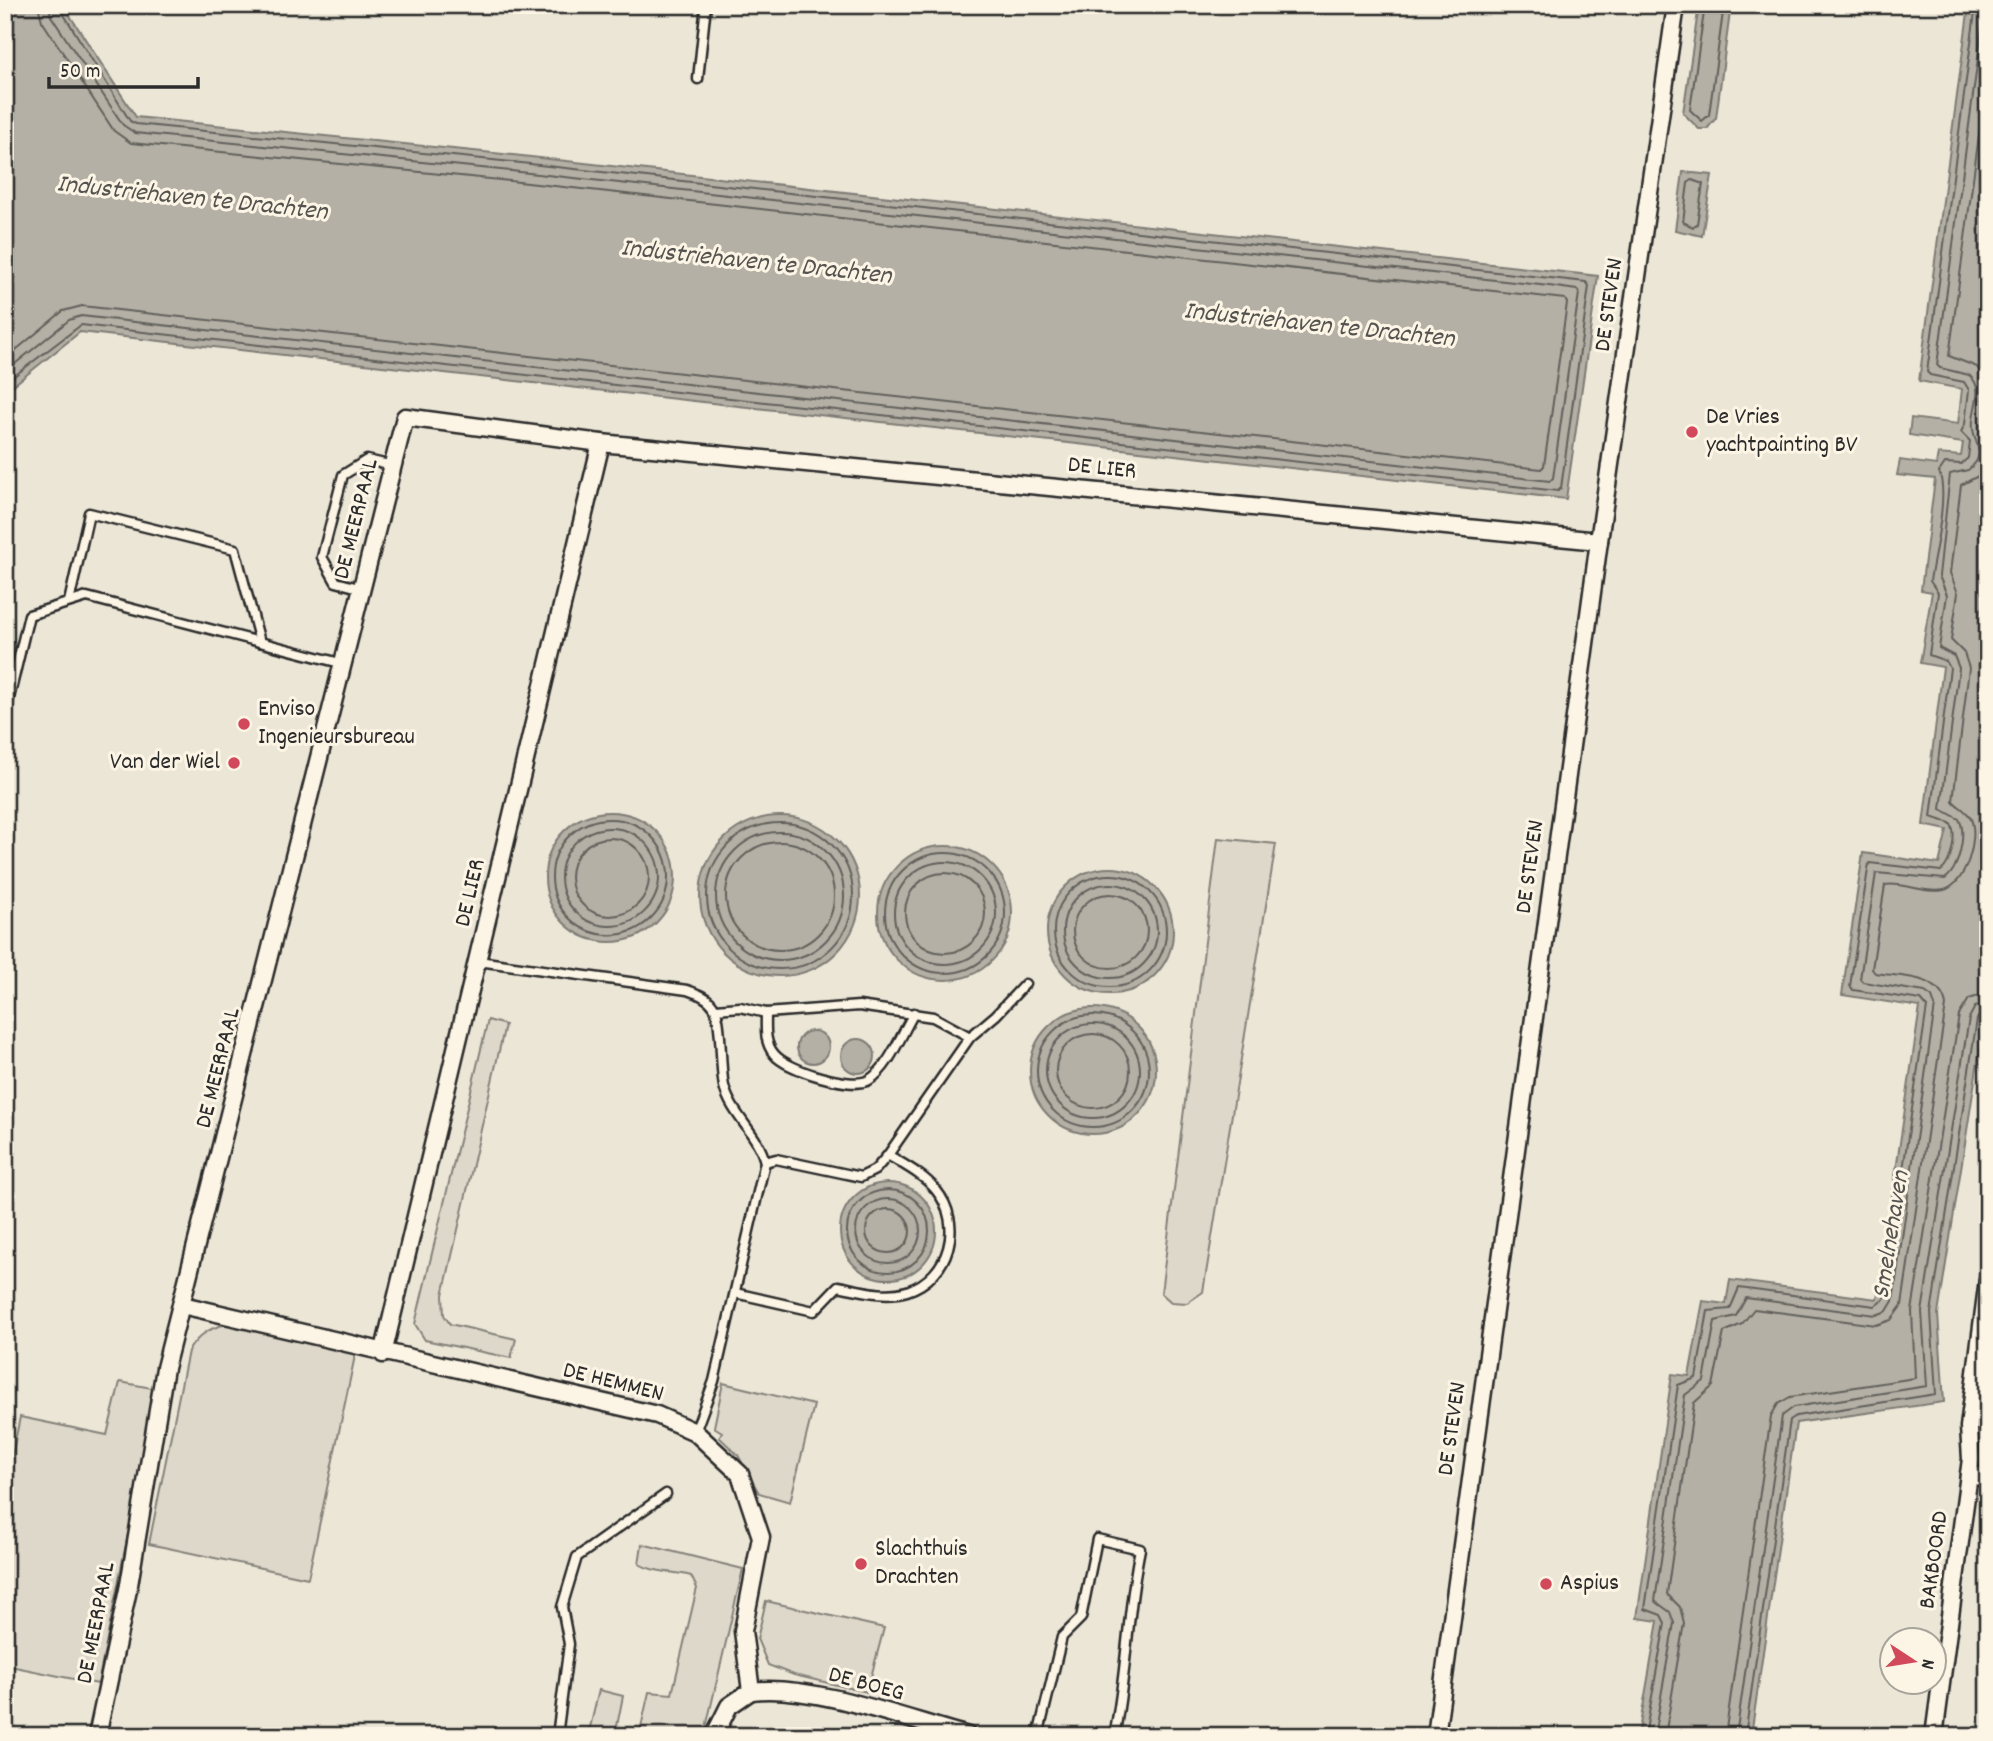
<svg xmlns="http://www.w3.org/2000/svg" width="1993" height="1741" viewBox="0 0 1993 1741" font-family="Dekko,sans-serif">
	<rect width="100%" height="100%" fill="#fcf5e5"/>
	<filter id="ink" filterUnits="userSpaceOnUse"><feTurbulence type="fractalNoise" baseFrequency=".0143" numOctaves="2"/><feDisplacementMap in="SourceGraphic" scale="14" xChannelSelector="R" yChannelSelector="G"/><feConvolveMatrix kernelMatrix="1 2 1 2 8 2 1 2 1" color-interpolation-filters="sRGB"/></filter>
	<g filter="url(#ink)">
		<path fill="#ece6d7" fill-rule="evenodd" d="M5,5H1988V1736H5ZM1892,1640H1934V1682H1892Z"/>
		<g fill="#ded8ca" stroke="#84827a" stroke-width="2">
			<path d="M1218,838L1276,844L1203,1292L1187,1303L1171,1302L1161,1293Z"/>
			<path d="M488,1020L505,1025L443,1295L444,1315L450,1324L516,1339L511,1358L425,1340L415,1324Z"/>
			<path d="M233,1323L356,1351L308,1578L149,1544L188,1351C200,1333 212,1326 233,1323Z"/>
			<path d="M120,1382L157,1389L98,1684L5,1665V1491L20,1417L107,1435Z"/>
			<path d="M723,1383L814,1405L790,1502L759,1493L738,1455L719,1437L722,1432L714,1427Z"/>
			<path d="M642,1544L743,1569L704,1736H639L649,1692L672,1694L697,1588L691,1576C675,1571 654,1573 639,1564Z"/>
			<path d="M766,1601L884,1628L867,1692L794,1675L768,1665L757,1639Z"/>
			<path d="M599,1690L623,1696L615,1736H588Z"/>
		</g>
		<g fill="#b4b0a5" stroke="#7d7b74" stroke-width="2">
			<path d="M5,5H63L136,117L513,155L1598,276L1566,499L80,332L5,392Z"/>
			<path d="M1699,5H1731L1716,118L1707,129H1699L1683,113Z"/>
			<path d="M1969,5H1988V998L1938,1314L1944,1402L1796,1423L1751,1736H1638L1658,1621L1637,1618L1672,1374L1689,1376L1703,1301L1726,1304L1730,1280L1877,1299L1920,1007L1842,995L1863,853L1939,864L1947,830L1923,825L1943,667L1920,663L1932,592L1921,590L1935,479L1897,475L1900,460L1936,465L1938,454L1961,456L1963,443L1909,435L1911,418L1958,424L1962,389L1919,381Z"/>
			<path d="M1683,172L1712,175L1702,236L1675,230Z"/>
			<circle cx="610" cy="877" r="65"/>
			<circle cx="780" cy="896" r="80"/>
			<circle cx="945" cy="913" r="67"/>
			<circle cx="1110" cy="931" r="63"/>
			<circle cx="1093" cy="1071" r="63"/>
			<circle cx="813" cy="1047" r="16"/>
			<circle cx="858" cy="1056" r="17"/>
			<circle cx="888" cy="1231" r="48"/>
		</g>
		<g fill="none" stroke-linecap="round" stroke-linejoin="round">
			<g stroke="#62605c" stroke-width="2">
				<path d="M1705,5L1690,110L1702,121L1709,115L1724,5"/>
				<path d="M1988,69L1949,356L1977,367L1988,385"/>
				<path d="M1692,180L1703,184L1697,224L1693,227L1683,222L1688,183Z"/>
				<path d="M5,359L63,311L82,306L1541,469L1544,466L1567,303L1565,299L1547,297L510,181L131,143L114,131L42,21L38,5"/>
				<path d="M5,372L69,320L81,316L1550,481L1553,478L1579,293L1577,290L1549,286L511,171L135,133L123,125L51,16L49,5"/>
				<path d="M5,383L81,325L1558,491L1561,488L1589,286L1586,282L1550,278L512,162L136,124L130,121L58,5"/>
				<circle cx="610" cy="877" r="58"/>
				<circle cx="780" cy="896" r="73"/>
				<circle cx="610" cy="877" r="49"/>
				<circle cx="780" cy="896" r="64"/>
				<circle cx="610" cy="877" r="39"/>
				<circle cx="780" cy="896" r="54"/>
				<circle cx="945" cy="913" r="60"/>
				<circle cx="945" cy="913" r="51"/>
				<circle cx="945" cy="913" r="40"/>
				<circle cx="1110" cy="931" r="56"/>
				<circle cx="1110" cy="931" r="47"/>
				<circle cx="1110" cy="931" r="37"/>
				<circle cx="1093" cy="1071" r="56"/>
				<circle cx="1093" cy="1071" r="47"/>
				<circle cx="1093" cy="1071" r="37"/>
				<circle cx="888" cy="1231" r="41"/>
				<circle cx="888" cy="1231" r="32"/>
				<circle cx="888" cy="1231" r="22"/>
				<path d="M1645,1736L1665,1623L1661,1615L1645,1609L1678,1385L1696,1378L1708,1311L1730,1309L1739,1288L1875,1306L1884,1299L1927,1007L1921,1000L1853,990L1850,986L1869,863L1941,871C1951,864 1958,833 1950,823L1931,817L1950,668L1946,661L1929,655L1938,593L1930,581C1934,554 1949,495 1939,472L1945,463L1961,464L1968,458L1970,441L1961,432L1965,424L1969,390L1964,382L1930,375L1927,372L1976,5"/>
				<path d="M1654,1736L1674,1623L1670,1612L1655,1601L1685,1395L1704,1381L1715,1321L1736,1316L1746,1298L1876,1315L1887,1311L1893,1301L1935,1006L1932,997L1925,992L1863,982L1860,979L1876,873L1945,879C1959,869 1967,834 1959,819L1941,809L1959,668L1954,656L1939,648L1947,595L1939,576L1950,474L1968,470C1987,456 1975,444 1973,429C1970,410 1987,390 1969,375L1940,368L1937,365L1985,5"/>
				<path d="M1665,1736L1684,1623L1680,1607L1667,1594L1694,1403L1713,1386L1724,1332L1742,1324L1754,1309L1876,1325L1891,1320L1902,1305L1946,1005C1940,974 1900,977 1875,973L1872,969L1885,885C1904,882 1925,894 1944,890C1966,885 1979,838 1971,819C1967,810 1958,807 1953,801L1969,668L1964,653L1951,640L1958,593L1950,573L1961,485L1980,475L1988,456"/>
				<path d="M1725,1736L1771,1416L1778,1404L1790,1397L1915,1378L1912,1311L1959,1015L1969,999L1988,993"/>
				<path d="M1736,1736L1782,1416L1794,1407L1927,1386L1922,1312L1969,1018L1975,1007L1988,1003"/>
				<path d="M1745,1736L1790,1420L1796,1416L1936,1394L1931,1313L1977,1019L1981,1013L1988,1012"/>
			</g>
			<g stroke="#2b2b2b" stroke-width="13">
				<g id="lane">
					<path d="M698,79L706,5"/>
					<path d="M363,589L336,582L322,557L343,475L367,460L393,466"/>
					<path d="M69,602L89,513L235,549L260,642"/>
					<path d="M5,715L29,615L87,597L344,664"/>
					<path d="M478,961L687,990C698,994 708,997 714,1007C722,1018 720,1069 724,1086C731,1115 758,1133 765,1162L714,1381L695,1432"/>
					<path d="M716,1009L740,1007L766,1013L859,1006L933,1017L970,1037"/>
					<path d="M766,1013C766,1028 764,1042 774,1054C786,1070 852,1090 869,1080C889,1068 902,1033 914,1013"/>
					<path d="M888,1155L970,1037L996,1015L1025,984"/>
					<path d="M735,1293L814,1311L838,1286C860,1290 885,1298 907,1291C950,1277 964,1224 936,1190C924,1175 904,1165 888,1155L875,1170L861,1177L776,1159L765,1162"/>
					<path d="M557,1736L569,1644L562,1607L577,1557L666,1494"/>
					<path d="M1038,1736L1062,1637L1081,1618L1097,1539L1140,1549C1127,1611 1127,1674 1114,1736"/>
				</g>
			</g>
			<g stroke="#2b2b2b" stroke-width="21">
				<g id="street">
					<path d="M182,1305L657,1415L695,1432L740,1474L761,1537L743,1631L751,1691L729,1706L714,1736"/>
					<path d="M383,1354L601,443"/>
					<path d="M1969,1474L1988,1479"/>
					<path d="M751,1691C810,1683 908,1720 968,1736"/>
					<path d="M97,1736L129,1585L165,1368L405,417L601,443L1599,541"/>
					<path d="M1436,1736L1599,541L1676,5"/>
					<path d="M1934,1736L1971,1459L1969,1427L1988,1279"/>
				</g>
			</g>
			<use href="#lane" stroke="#fcf5e5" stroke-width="8"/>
			<use href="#street" stroke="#fcf5e5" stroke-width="16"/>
		</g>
	</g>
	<g fill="#d1495b" stroke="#fcf5e5" stroke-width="2.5">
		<circle cx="1692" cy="432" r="7"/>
		<circle cx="244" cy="724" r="7"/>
		<circle cx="234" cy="763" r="7"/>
		<circle cx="861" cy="1564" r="7"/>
		<circle cx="1546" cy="1584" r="7"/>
	</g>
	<g text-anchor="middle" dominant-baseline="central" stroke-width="6" stroke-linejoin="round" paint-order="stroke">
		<g font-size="24" fill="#2b2b2b" stroke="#fcf5e5">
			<text transform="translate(1610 305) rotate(-82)">DE STEVEN</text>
			<text transform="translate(1102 469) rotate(6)">DE LIER</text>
			<text transform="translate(357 519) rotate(-76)">DE MEERPAAL</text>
			<text transform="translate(1531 867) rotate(-82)">DE STEVEN</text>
			<text transform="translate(471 893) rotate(-77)">DE LIER</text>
			<text transform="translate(219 1068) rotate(-76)">DE MEERPAAL</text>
			<text transform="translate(613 1383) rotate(14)">DE HEMMEN</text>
			<text transform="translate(1453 1429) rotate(-82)">DE STEVEN</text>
			<text transform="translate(1935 1560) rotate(-82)">BAKBOORD</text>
			<text transform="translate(97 1623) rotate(-79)">DE MEERPAAL</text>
			<text transform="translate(866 1685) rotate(15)">DE BOEG</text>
		</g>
		<g font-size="24" fill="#2b2b2b" stroke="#fcf5e5" text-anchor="start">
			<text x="1706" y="418">De Vries<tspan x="1706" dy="28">yachtpainting BV</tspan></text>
			<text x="258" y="710">Enviso<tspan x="258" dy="28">Ingenieursbureau</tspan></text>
			<text x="220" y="763" text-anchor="end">Van der Wiel</text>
			<text x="875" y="1550">Slachthuis<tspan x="875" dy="28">Drachten</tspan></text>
			<text x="1560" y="1584">Aspius</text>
		</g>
		<g font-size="26" font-style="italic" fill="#545350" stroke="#fcf5e5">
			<text transform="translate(192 199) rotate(6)">Industriehaven te Drachten</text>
			<text transform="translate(756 263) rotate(6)">Industriehaven te Drachten</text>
			<text transform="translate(1319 326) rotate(6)">Industriehaven te Drachten</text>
			<text transform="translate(1892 1235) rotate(-81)">Smelnehaven</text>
		</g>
	</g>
	<rect width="1993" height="1741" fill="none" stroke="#fcf5e5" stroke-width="28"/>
	<rect x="14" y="14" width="1965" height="1713" fill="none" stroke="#2b2b2b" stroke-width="2.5" filter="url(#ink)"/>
	<g transform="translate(1913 1661) rotate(102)"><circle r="33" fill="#fcf5e5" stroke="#a8a49b" stroke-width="2"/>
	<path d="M0-5L12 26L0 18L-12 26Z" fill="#d1495b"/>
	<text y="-10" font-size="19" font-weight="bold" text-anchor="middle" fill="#2b2b2b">N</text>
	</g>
	<path d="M49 77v10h149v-10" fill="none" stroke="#2b2b2b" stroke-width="3.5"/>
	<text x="60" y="77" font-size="21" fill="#2b2b2b" stroke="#fcf5e5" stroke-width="5" paint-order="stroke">50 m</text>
</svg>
